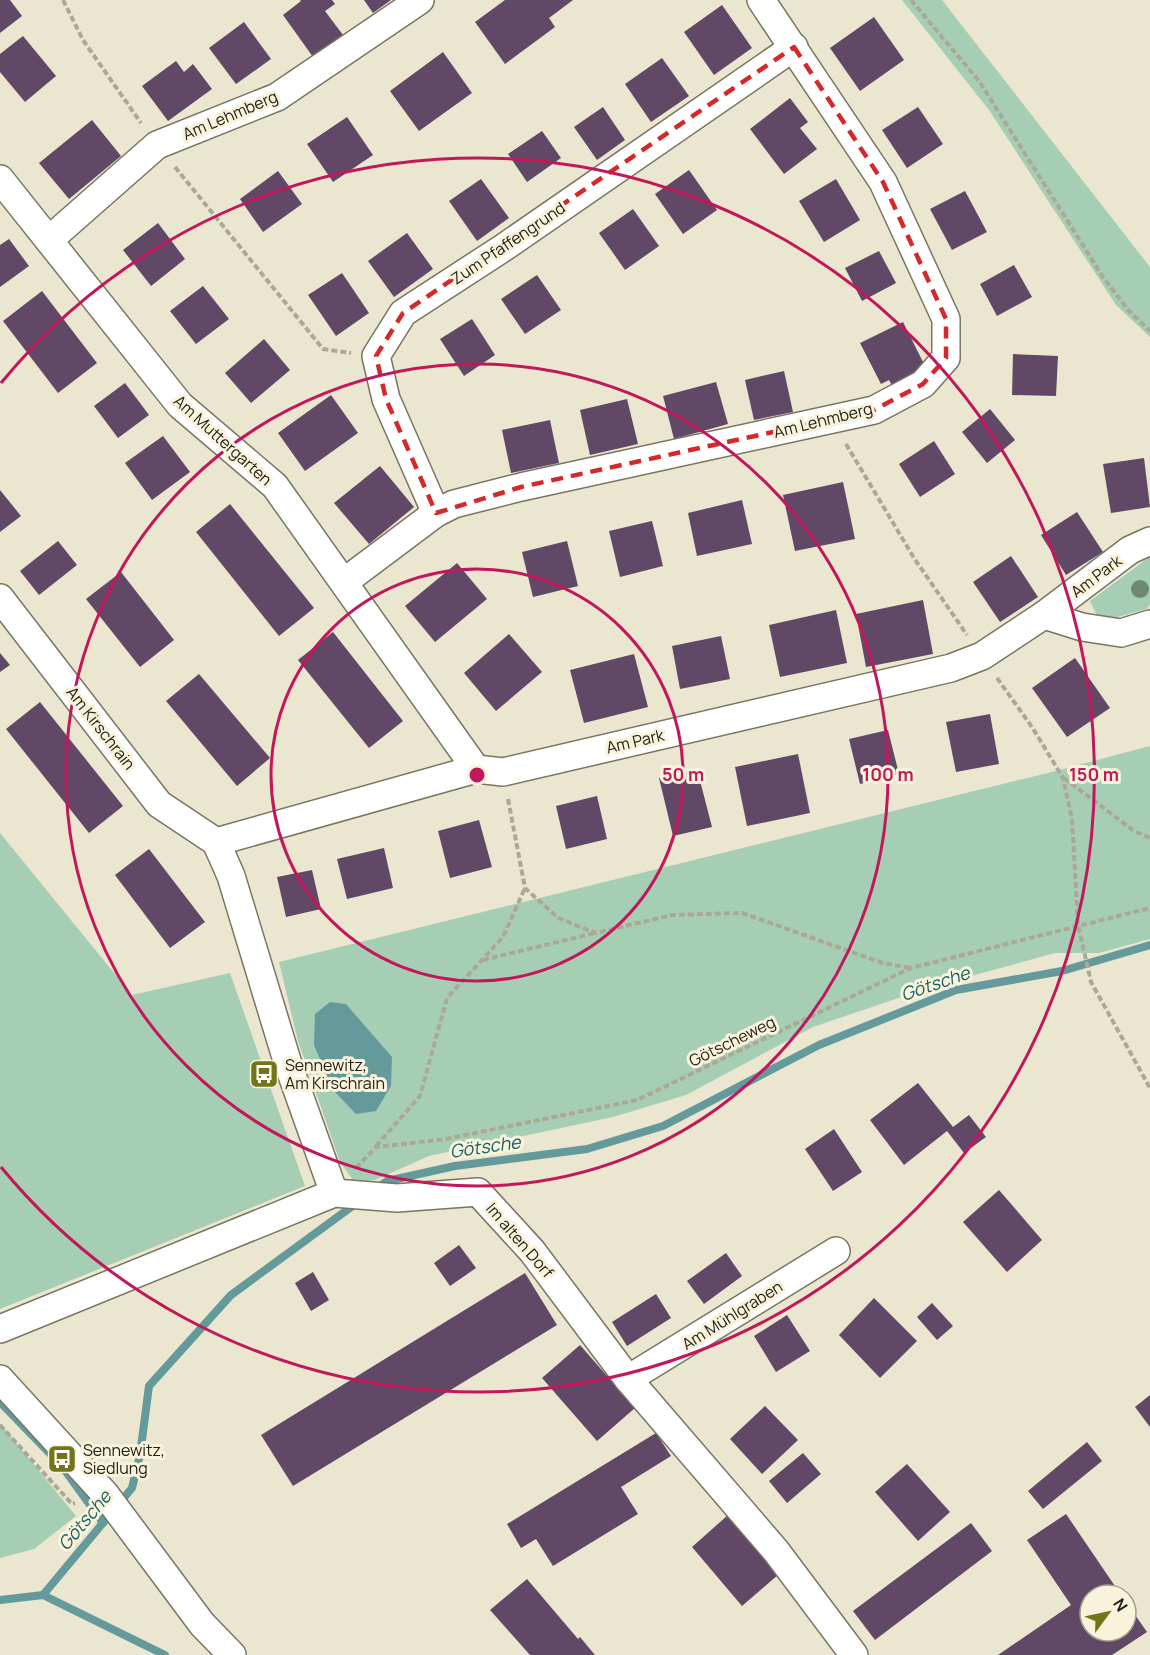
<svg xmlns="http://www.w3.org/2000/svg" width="1150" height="1655" viewBox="0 0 1150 1655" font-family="Manrope,sans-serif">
	<rect width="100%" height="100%" fill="#ebe6cf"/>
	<g fill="#a6ceb5">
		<path d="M902,0H942L1150,267V337L1116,305L989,110Z"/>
		<path d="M1148,558H1150V605L1146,609L1114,618L1097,616L1090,601Z"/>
		<path d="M1150,746V939L1099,953H1055L931,987L813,1027L686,1095L613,1117L429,1156L375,1180L355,1183L340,1162L298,1041L279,962L1048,773Z"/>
		<path d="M0,833L132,995L230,973L305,1186L0,1309Z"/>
		<path d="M0,1423L76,1516L34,1549L0,1558Z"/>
	</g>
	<path fill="#649a9b" d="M330,1002L346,1004L392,1057L391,1086L376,1111L356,1114L333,1090L314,1045L315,1014Z"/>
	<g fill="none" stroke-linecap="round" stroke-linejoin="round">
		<g stroke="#649a9b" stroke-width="8">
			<path d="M376,1189L387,1181L455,1166L587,1149L663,1126L819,1045L956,990L1062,971L1150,945"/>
			<path d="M0,1402L61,1465L103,1523"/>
			<path d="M43,1595L165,1655"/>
			<path d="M0,1600L43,1595L132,1488L140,1455L149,1386L231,1295L358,1202"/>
		</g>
	</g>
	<g fill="#604866">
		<path d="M0,0H10L22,16L0,33Z"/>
		<path d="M300,0H332L335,4L325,11L343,35L313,57L283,15L301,1Z"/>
		<path d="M364,0H391L373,13Z"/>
		<path d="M505,0H573L549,18L555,27L505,64L475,22Z"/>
		<path d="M722,5L752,48L714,75L684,32Z"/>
		<path d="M874,17L904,60L860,91L830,48Z"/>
		<path d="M244,22L271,59L236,84L209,48Z"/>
		<path d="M23,36L56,76L25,102L0,72V54Z"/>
		<path d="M443,52L472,93L419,131L390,91Z"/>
		<path d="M662,58L689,96L651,122L625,84Z"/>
		<path d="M176,61L184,72L193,64L212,89L168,121L142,86Z"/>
		<path d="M790,98L808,122L800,128L817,149L784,174L750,129Z"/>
		<path d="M603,107L625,140L597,160L574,127Z"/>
		<path d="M918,107L943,144L907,168L882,130Z"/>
		<path d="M347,117L373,155L333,182L307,144Z"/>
		<path d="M92,120L121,156L69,199L39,163Z"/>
		<path d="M542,131L561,158L527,182L508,154Z"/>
		<path d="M689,170L717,210L683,234L655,194Z"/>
		<path d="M278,171L302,204L263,232L240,199Z"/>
		<path d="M481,179L509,218L477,241L449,201Z"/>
		<path d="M836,179L860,220L824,242L799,201Z"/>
		<path d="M965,191L987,232L952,250L930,209Z"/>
		<path d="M633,209L659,246L625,270L599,233Z"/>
		<path d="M158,223L185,259L151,286L123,250Z"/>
		<path d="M407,233L433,269L394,297L368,261Z"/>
		<path d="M9,239L29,266L0,287V245Z"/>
		<path d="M879,251L896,283L862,301L845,268Z"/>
		<path d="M1014,265L1032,297L997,316L980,284Z"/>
		<path d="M342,273L369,313L336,336L308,295Z"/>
		<path d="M537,275L561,310L525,334L501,299Z"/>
		<path d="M203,286L229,319L196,344L170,311Z"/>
		<path d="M42,291L97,363L58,393L3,321Z"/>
		<path d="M472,319L495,355L464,376L440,339Z"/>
		<path d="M903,322L929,374L895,391L889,380L881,384L860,343Z"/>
		<path d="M264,339L290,370L251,403L225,373Z"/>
		<path d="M1013,354L1058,356L1056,396L1012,395Z"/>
		<path d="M784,371L793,412L754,420L745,380Z"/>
		<path d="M716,382L728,424L674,439L663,396Z"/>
		<path d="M125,383L149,415L118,438L94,406Z"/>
		<path d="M331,395L358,433L305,471L278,433Z"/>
		<path d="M627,399L638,444L590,455L580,410Z"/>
		<path d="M990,409L1015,440L987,463L962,432Z"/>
		<path d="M550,420L559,463L511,473L502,430Z"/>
		<path d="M163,436L190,472L152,500L125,463Z"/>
		<path d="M934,441L955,474L920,497L899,464Z"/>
		<path d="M1144,458L1150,507L1111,513L1103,464Z"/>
		<path d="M380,466L414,507L369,544L334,503Z"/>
		<path d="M843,482L855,539L795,551L783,495Z"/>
		<path d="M0,490L21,516L0,532Z"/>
		<path d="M742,500L752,544L697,556L688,513Z"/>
		<path d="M230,504L314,608L279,636L196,532Z"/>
		<path d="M1077,512L1103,552L1066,575L1041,535Z"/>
		<path d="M652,521L663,566L620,577L609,531Z"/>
		<path d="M58,541L77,565L39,595L20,571Z"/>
		<path d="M567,541L578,586L533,597L522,552Z"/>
		<path d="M1011,556L1038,597L1000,622L973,582Z"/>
		<path d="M457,563L487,599L435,642L405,606Z"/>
		<path d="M121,572L174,640L140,667L86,599Z"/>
		<path d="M923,600L933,654L866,667L856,614Z"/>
		<path d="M836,610L847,663L780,677L769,625Z"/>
		<path d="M333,632L403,721L369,748L298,660Z"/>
		<path d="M509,634L542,672L496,711L464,673Z"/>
		<path d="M721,636L730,679L680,689L672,646Z"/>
		<path d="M0,653L10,665L0,672Z"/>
		<path d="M634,654L648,707L584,723L570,670Z"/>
		<path d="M1075,658L1110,708L1067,737L1032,688Z"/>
		<path d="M199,674L270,758L237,786L166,701Z"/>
		<path d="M40,702L123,806L89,833L6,729Z"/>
		<path d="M990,714L999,764L956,772L946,722Z"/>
		<path d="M888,730L899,774L860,784L849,739Z"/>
		<path d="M798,754L810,813L747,826L735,767Z"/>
		<path d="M697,769L712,827L673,836L659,778Z"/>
		<path d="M597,796L607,839L566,849L556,806Z"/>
		<path d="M479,820L492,867L450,878L438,831Z"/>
		<path d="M384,848L393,888L347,899L337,859Z"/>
		<path d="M149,849L205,922L170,948L115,875Z"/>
		<path d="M312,870L321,909L286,917L277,877Z"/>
		<path d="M918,1083L953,1127L969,1115L986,1137L964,1153L947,1131L904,1165L870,1120Z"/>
		<path d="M834,1129L862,1172L833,1191L805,1149Z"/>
		<path d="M999,1190L1042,1240L1007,1272L963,1222Z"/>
		<path d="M459,1245L476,1268L450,1286L434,1263Z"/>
		<path d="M726,1253L742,1276L704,1304L687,1281Z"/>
		<path d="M313,1272L329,1300L311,1311L295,1283Z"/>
		<path d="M525,1273L557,1325L293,1486L261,1435Z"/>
		<path d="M656,1294L671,1318L627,1346L612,1322Z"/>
		<path d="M874,1298L917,1341L880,1378L839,1335Z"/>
		<path d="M932,1303L953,1326L937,1340L917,1317Z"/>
		<path d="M787,1315L810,1351L776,1372L754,1336Z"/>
		<path d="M580,1345L635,1408L597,1441L542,1378Z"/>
		<path d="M1150,1395V1427L1135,1407Z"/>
		<path d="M765,1406L798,1440L762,1474L730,1439Z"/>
		<path d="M656,1433L671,1456L621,1487L638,1514L553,1566L536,1539L521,1548L507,1524Z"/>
		<path d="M1087,1442L1102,1461L1043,1509L1028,1491Z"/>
		<path d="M803,1453L821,1474L787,1503L769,1481Z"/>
		<path d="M907,1464L950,1512L918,1541L875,1492Z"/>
		<path d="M1066,1514L1121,1595H1090V1631H1126V1602L1147,1632L1112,1655H998L1071,1605L1027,1540Z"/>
		<path d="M728,1515L779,1574L742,1606L692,1547Z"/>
		<path d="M971,1523L992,1551L875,1640L853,1611Z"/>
		<path d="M527,1579L578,1639L580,1637L595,1655H530L490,1610Z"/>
	</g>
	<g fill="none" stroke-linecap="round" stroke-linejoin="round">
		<g stroke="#7a7561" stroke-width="30">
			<g id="street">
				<path d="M0,179L180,405L275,486L476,769"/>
				<path d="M49,240L157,145L277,97L420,0"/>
				<path d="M436,513L386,399L376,356L403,313L503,248L794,47"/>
				<path d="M344,582L436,513L454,504L521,487L874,410L923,384L946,358V319L883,182L761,0"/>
				<path d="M0,598L159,804L216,842"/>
				<path d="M1044,615L1082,627L1121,633L1150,624"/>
				<path d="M216,842L476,769L503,772L951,668L982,656L1044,615L1130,550L1150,541"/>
				<path d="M216,842L231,876L288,1064L334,1193"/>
				<path d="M0,1329L334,1193L397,1198L478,1192L532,1251L628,1379L776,1551L854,1655"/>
				<path d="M0,1379L105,1494L202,1624L232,1655"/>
				<path d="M628,1379L836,1251"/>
			</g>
		</g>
		<g stroke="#aca896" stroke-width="4" stroke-dasharray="6 3" stroke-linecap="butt">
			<path d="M63,0L83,40L141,123"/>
			<path d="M911,0L979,81L1103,277L1129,311L1150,331"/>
			<path d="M175,167L323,349L351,353"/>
			<path d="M846,444L914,558L967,635"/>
			<path d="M997,678L1032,727L1063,778L1072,819L1078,925L1091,982L1150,1088"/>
			<path d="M1064,778L1134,831L1150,838"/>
			<path d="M508,799L525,888L558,918L596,933L672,915L742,913L883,963L911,968"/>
			<path d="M483,960L595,933"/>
			<path d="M376,1146L420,1096L447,998L503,937L525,888"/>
			<path d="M356,1168L376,1147L446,1139L637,1100L911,968L1150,908"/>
			<path d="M0,1425L72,1504L75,1503"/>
		</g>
		<use href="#street" stroke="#fff" stroke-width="27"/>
	</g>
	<circle fill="#6f8971" cx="1140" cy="589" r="9"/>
	<path fill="none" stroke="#d62828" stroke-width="4.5" stroke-dasharray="12 8" stroke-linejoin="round" d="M794,47L883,182L946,319V358L923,384L874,410L521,487L436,513L386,399L376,356L403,313Z"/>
	<g fill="none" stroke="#c2185b" stroke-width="3">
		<circle cx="477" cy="775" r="206"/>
		<circle cx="477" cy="775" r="411"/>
		<path d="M1 383A617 617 0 1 1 1 1167"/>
	</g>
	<defs>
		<g id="bus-square" transform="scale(1.5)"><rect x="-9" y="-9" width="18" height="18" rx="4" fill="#747419" stroke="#f9f3dc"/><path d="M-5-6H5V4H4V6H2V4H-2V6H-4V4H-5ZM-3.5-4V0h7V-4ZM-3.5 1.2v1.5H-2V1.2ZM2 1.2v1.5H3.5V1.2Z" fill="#fff"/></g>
	</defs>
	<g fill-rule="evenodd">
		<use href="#bus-square" x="264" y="1074"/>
		<use href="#bus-square" x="62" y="1459"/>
	</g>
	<g text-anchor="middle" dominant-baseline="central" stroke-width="6" stroke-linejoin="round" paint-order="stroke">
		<g font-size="16" fill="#232119" stroke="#f9f3dc">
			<text transform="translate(230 115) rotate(-23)">Am Lehmberg</text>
			<text transform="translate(508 243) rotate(-34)">Zum Pfaffengrund</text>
			<text transform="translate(823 420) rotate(-14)">Am Lehmberg</text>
			<text transform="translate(223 440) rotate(42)">Am Muttergarten</text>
			<text transform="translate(1096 576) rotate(-37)">Am Park</text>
			<text transform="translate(101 728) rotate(52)">Am Kirschrain</text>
			<text transform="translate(635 741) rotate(-13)">Am Park</text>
			<text transform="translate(732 1041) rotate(-26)">Götscheweg</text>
			<text transform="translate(520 1240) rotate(49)">Im alten Dorf</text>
			<text transform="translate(732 1315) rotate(-32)">Am Mühlgraben</text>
		</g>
		<g font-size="16" fill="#232119" stroke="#f9f3dc" text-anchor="start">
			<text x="285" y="1065">Sennewitz,<tspan x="285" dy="18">Am Kirschrain</tspan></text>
			<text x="83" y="1450">Sennewitz,<tspan x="83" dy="18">Siedlung</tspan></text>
		</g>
		<g font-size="18" font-style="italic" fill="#166164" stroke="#f9f3dc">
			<text transform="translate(935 983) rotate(-19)">Götsche</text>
			<text transform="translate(485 1146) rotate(-8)">Götsche</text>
			<text transform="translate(84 1520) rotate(-50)">Götsche</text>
		</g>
	</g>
	<circle cx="477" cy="775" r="9" fill="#c2185b" stroke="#f9f3dc" stroke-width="3"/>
	<g font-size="18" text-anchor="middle" font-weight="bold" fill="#c2185b" stroke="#f9f3dc" stroke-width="6" stroke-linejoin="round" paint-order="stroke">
		<text x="683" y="781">50 m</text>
		<text x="888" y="781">100 m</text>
		<text x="1094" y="781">150 m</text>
	</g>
	<g transform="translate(1108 1613) rotate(57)"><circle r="28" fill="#f9f3dc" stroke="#a39f8e" stroke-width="1.5"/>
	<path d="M0-4.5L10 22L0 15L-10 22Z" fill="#747419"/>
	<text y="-9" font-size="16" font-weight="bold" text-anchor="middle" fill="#232119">N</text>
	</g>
</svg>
